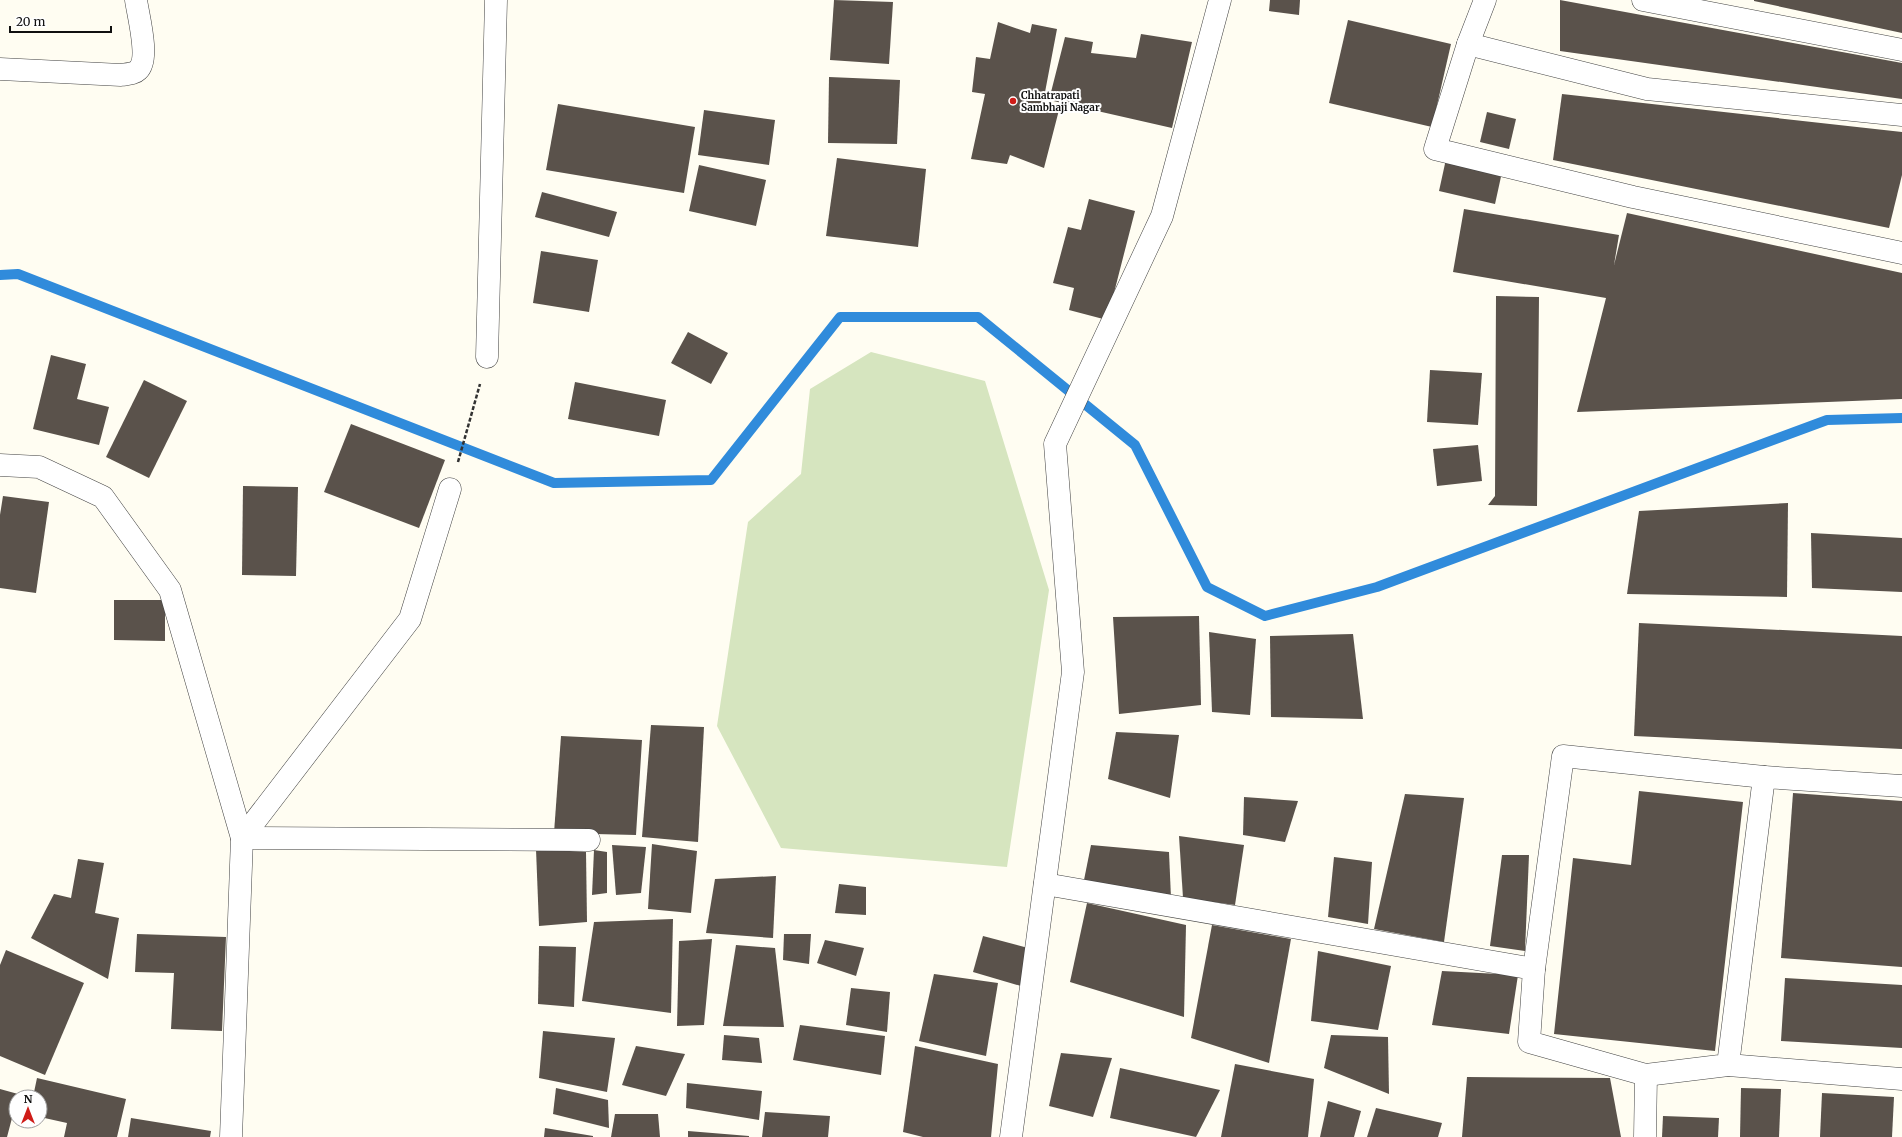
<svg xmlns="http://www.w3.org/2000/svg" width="1902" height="1137" viewBox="0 0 1902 1137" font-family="Merriweather,serif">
	<rect width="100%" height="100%" fill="#fffdf2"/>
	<path fill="#d6e5bf" d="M871,352L985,381L1049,590L1007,867L781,848L717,726L748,522L801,474L810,389Z"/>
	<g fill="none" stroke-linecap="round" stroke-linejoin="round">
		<path stroke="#308bdb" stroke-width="10" d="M0,275L18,274L554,483L711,480L840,317H978L1135,445L1207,587L1265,616L1377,587L1827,420L1902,418"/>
	</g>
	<g fill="#5a524b">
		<path d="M834,0L893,2L889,64L830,60Z"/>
		<path d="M1270,0H1300L1299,15L1269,11Z"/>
		<path d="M1560,0L1902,63V99L1560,51Z"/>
		<path d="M1754,0H1902V33L1754,1Z"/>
		<path d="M1348,20L1451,44L1432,127L1329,103Z"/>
		<path d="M998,22L1030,33L1032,24L1057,29L1042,108L1059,110L1044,168L1010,155L1007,164L971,159L985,94L972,92L976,57L990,59Z"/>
		<path d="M1141,34L1192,42L1172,128L1049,100L1065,37L1093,42L1091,53L1136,58Z"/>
		<path d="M829,77L900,80L897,144L828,143Z"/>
		<path d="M1562,94L1902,132V175L1889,228L1553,160Z"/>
		<path d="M558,104L695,127L684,193L546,170Z"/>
		<path d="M704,110L775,120L769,165L698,155Z"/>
		<path d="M1487,112L1516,119L1509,149L1480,142Z"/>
		<path d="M837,158L926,169L918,247L826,236Z"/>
		<path d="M1446,159L1502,172L1495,204L1439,191Z"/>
		<path d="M699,165L766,180L756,226L689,211Z"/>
		<path d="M542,192L617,212L609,237L535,217Z"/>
		<path d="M1089,199L1135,211L1107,320L1069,310L1074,288L1053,283L1068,227L1081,230Z"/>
		<path d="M1464,209L1619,235L1614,265L1627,213L1902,273V399L1577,412L1606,298L1453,272Z"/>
		<path d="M541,251L598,260L589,312L533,303Z"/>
		<path d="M1496,296L1539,297L1537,506L1488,505L1495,496Z"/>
		<path d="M688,332L728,353L711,384L671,363Z"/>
		<path d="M51,355L86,364L77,399L109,407L99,445L33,429Z"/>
		<path d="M1430,370L1482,373L1478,425L1427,422Z"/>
		<path d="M144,380L187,401L149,478L106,457Z"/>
		<path d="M575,382L666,400L659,436L568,419Z"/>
		<path d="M351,424L445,460L419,528L324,492Z"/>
		<path d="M1478,445L1482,481L1437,486L1433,449Z"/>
		<path d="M243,486L298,487L296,576L242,575Z"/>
		<path d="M3,496L49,502L36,593L0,588V515Z"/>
		<path d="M1788,503L1787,597L1627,594L1639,511Z"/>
		<path d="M1811,533L1902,538V592L1812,588Z"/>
		<path d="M114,600H165V641L114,640Z"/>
		<path d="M1199,616L1201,705L1119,714L1113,617Z"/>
		<path d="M1639,623L1902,636V749L1634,736Z"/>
		<path d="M1209,632L1256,639L1250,715L1212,712Z"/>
		<path d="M1353,634L1363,719L1271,717L1270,636Z"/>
		<path d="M651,725L704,727L698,842L642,837Z"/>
		<path d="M1116,732L1179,735L1170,798L1108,779Z"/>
		<path d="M561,736L642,740L636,835L554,833Z"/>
		<path d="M1639,791L1743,802L1715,1051L1554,1034L1573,858L1631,865Z"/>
		<path d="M1793,793L1902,801V967L1781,958Z"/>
		<path d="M1405,794L1464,798L1444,942L1374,929Z"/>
		<path d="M1244,797L1298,801L1285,842L1243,835Z"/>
		<path d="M1179,836L1244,845L1235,905L1183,898Z"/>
		<path d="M652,844L697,851L691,913L648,909Z"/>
		<path d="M612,845L646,847L641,893L616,895Z"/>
		<path d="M1091,845L1169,852L1171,898L1084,880Z"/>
		<path d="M536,849L586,852L587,922L539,926Z"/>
		<path d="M594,850L607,852V893L592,895Z"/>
		<path d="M1502,855H1529L1525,951L1490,946Z"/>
		<path d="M1334,857L1372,862L1368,924L1328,917Z"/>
		<path d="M78,859L104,863L95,913L119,918L108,979L31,938L54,894L71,898Z"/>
		<path d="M776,876L773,938L706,933L715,879Z"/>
		<path d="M839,884L866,887V915L835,913Z"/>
		<path d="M1087,903L1186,925L1184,1017L1070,982Z"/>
		<path d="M673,919L671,1013L582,1001L594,922Z"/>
		<path d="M1212,925L1291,939L1269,1063L1191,1038Z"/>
		<path d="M137,934L226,937L222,1031L171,1029L174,973L135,972Z"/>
		<path d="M784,934H811L809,964L783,960Z"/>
		<path d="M983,936L1028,948L1021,986L973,972Z"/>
		<path d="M712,939L704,1025L677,1026L679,941Z"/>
		<path d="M825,940L864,948L856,976L817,963Z"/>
		<path d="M736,945L775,948L784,1027L723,1026Z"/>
		<path d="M539,946L576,947L574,1007L538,1004Z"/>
		<path d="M6,950L84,983L45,1075L0,1056V965Z"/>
		<path d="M1318,951L1391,966L1378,1030L1311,1021Z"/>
		<path d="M1442,971L1518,975L1509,1034L1432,1025Z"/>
		<path d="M934,974L998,983L986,1056L919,1041Z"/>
		<path d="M1785,978L1902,985V1048L1781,1041Z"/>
		<path d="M851,988L890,992L887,1032L846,1025Z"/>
		<path d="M800,1025L885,1036L881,1075L793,1060Z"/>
		<path d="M543,1031L615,1038L607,1092L539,1078Z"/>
		<path d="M724,1035L759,1038L762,1063L722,1060Z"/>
		<path d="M1331,1035L1388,1037L1389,1094L1324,1068Z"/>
		<path d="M636,1046L685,1054L666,1096L622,1085Z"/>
		<path d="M915,1046L998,1064L991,1137H923L903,1132Z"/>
		<path d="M1061,1053L1112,1058L1093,1117L1049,1106Z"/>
		<path d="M1235,1064L1314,1079L1308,1137H1221Z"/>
		<path d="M1120,1068L1220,1090L1196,1137L1110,1118Z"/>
		<path d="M1467,1077L1610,1078L1621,1137H1462Z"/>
		<path d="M37,1078L126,1099L117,1137H64L67,1123L40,1117V1097H33Z"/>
		<path d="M687,1083L762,1091L759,1120L686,1108Z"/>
		<path d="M556,1088L608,1100L609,1128L553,1114Z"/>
		<path d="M1741,1088L1781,1089L1779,1137H1740Z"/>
		<path d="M0,1089L18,1094L16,1097V1103L7,1137H0Z"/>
		<path d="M1822,1093L1894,1097L1892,1137H1820Z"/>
		<path d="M1328,1101L1361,1111L1354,1137H1320Z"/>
		<path d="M1376,1108L1442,1123L1438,1137H1367Z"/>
		<path d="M765,1112L830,1116L828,1137H762Z"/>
		<path d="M615,1114H658L660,1137H611Z"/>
		<path d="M1663,1116L1719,1118L1718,1137H1662Z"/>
		<path d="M131,1118L211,1131L210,1137H128Z"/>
		<path d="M545,1128L593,1136V1137H544Z"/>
		<path d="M688,1131L749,1136V1137H688Z"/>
	</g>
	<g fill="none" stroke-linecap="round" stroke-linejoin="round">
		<g stroke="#434343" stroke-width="23">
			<g id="minor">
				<path d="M1485,0L1468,44L1435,149L1633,197L1902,253"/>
				<path d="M1643,0L1902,50"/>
				<path d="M1468,44L1647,89L1902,115"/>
				<path d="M0,69L121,75C127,74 134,74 138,70C150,59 138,15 136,0"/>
				<path d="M487,357L496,0"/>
				<path d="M0,465L39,467L103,497L170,590L242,838L589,840"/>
				<path d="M1045,884L1534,969L1529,1042L1646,1075L1645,1137"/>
				<path d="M1534,969L1563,756L1764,777"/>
				<path d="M1728,1065L1902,1079"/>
				<path d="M1646,1075L1728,1065L1764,777L1902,786"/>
				<path d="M231,1137L242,838L410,619L450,489"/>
				<path d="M1011,1137L1073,672L1055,444L1162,216L1220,0"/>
			</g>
		</g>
		<path stroke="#323232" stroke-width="2.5" stroke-dasharray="4 2" stroke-linecap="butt" d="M458,462L480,384"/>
		<use href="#minor" stroke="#fff" stroke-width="22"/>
	</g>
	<circle fill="#cf1c18" stroke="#fff" stroke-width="1.5" cx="1013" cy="101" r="4"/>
	<g text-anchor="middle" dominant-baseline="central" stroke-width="4" stroke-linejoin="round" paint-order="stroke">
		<g font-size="10" font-weight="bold" fill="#101010" stroke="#fff" text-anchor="start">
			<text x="1021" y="95">Chhatrapati<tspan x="1021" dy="12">Sambhaji Nagar</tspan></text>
		</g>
	</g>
	<g transform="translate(28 1109)"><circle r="19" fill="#ffffff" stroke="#9f9f9f"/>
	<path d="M0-3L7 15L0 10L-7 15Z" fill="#cf1c18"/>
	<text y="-6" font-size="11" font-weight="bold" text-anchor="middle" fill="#101010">N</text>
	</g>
	<path d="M10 26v6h101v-6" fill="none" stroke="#101010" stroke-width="2"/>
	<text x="16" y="26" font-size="12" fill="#101010" stroke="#ffffff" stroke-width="3" paint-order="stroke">20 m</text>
</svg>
